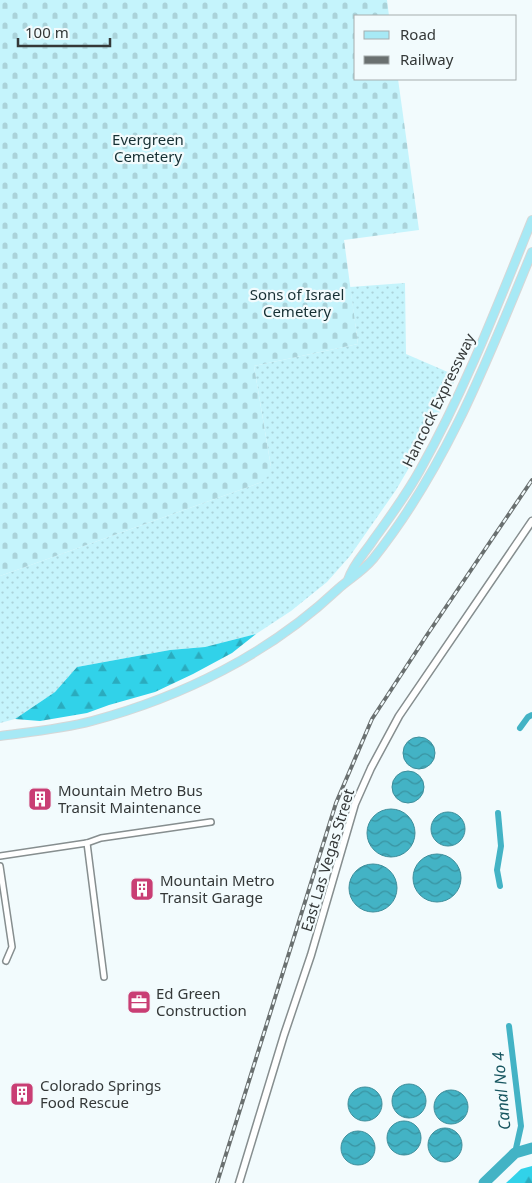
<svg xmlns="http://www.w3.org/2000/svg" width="532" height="1183" viewBox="0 0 532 1183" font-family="'Noto Sans',sans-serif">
	<defs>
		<pattern id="grass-dots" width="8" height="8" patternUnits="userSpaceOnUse" patternTransform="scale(1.25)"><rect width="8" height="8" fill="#c5f4fc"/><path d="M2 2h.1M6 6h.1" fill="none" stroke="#aad2d9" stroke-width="1.8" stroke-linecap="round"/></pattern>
		<pattern id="forest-firs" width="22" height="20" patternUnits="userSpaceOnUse" patternTransform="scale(1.25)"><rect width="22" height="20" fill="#31d2e9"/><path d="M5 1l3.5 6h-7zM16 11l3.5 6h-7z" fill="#2aabbe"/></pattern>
		<pattern id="cemetery-stones" width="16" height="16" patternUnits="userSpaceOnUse" patternTransform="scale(1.25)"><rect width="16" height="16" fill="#c5f4fc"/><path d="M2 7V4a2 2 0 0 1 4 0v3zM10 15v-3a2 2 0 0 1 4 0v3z" fill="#aad2d9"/></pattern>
		<pattern id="water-waves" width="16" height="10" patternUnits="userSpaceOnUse" patternTransform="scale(1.25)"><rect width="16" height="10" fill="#43b3c5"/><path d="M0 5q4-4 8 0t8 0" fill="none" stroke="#3993a1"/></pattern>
	</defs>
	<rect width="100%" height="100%" fill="#f2fbfd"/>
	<path fill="url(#grass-dots)" d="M405,283L406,354L457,376L430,432L396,490L350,556L327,582L291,611L256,634L205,647L170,650L77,667L55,692L15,719L0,723V576L262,482L271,467L254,366L358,344L350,287Z"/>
	<g fill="url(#forest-firs)">
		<path d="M256,634L232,653L193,674L155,692L109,705L87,713L40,721L15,719L55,692L77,667L170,650L205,647Z"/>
		<path d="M532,1166V1183H506L521,1169Z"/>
	</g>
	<path fill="url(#cemetery-stones)" d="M0,0H387L389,16H356V79H398L419,230L344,240L358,344L254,366L271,467L269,475L262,482L0,576Z"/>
	<g fill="url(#water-waves)" stroke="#3e8e9b">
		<circle cx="419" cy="753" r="16"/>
		<circle cx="408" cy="787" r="16"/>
		<circle cx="391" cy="833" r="24"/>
		<circle cx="448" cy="829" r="17"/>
		<circle cx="437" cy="878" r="24"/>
		<circle cx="373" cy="888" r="24"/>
		<circle cx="409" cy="1101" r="17"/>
		<circle cx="365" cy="1104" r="17"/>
		<circle cx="451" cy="1107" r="17"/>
		<circle cx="404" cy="1138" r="17"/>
		<circle cx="445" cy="1145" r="17"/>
		<circle cx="358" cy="1148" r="17"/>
	</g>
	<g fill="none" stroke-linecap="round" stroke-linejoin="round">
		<g stroke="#43b3c5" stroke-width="6">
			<path d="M520,728L528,717L532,715"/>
			<path d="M498,813L501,846L497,870L500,886"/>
			<path d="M509,1026L521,1126L515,1153"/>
		</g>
		<path stroke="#43b3c5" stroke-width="11" d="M484,1183L515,1153L532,1148"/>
		<g stroke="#868e8f" stroke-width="8">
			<g id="minor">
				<path d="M87,843L104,977"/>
				<path d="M0,856L87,843L101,838L211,822"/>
				<path d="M0,866L12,947L6,961"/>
			</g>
		</g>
		<g stroke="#868e8f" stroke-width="9">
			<path id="tertiary" d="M239,1183L284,1035L311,955L355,804L371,768L399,716L532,521"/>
		</g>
		<g stroke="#d6d7d7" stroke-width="10">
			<g id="primary">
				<path d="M348,580C353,564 365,553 374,539C390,517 407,494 420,470C465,390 498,304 532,220"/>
				<path d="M0,736C30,732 62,729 92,721C182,697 269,654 338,589C349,579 362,572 373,559C446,468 488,359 532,252"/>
			</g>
		</g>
		<use href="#minor" stroke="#fff" stroke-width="5"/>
		<use href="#tertiary" stroke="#fff" stroke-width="6"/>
		<use href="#primary" stroke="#a7e9f5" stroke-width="8"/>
		<g stroke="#6a7070" stroke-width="4">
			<path id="rail" d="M217,1183L336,803L372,719L427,635L532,480"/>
		</g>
		<use href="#rail" stroke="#f2fbfd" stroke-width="2" stroke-dasharray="5.5" stroke-linecap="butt"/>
	</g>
	<defs>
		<g id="building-square" transform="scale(1.25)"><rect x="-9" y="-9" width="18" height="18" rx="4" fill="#c93e74" stroke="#f2fbfd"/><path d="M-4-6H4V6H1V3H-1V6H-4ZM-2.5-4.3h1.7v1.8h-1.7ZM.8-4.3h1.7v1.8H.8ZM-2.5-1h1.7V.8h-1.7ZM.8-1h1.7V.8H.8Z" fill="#fff"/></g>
		<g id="office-square" transform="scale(1.25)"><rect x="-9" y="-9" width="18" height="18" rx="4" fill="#c93e74" stroke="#f2fbfd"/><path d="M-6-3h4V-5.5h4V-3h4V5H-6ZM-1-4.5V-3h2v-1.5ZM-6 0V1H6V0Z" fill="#fff"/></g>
	</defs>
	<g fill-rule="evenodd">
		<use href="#building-square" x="40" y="799"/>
		<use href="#building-square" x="142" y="889"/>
		<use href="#office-square" x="139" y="1002"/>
		<use href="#building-square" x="22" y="1094"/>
	</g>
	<g text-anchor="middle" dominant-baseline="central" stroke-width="4.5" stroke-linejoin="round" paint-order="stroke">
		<g font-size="15" fill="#173034" stroke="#f2fbfd">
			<text x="148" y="139">Evergreen<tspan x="148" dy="17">Cemetery</tspan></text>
			<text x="297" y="294">Sons of Israel<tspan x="297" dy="17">Cemetery</tspan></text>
		</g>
		<g font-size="15" fill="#343838" stroke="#f2fbfd">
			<text transform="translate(438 400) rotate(-64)">Hancock Expressway</text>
			<text transform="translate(327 860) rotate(-73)">East Las Vegas Street</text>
		</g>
		<g font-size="15" fill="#343838" stroke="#f2fbfd" text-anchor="start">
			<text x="58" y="790">Mountain Metro Bus<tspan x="58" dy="17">Transit Maintenance</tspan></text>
			<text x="160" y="880">Mountain Metro<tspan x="160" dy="17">Transit Garage</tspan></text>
			<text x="156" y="993">Ed Green<tspan x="156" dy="17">Construction</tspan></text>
			<text x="40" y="1085">Colorado Springs<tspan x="40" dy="17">Food Rescue</tspan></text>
		</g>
		<g font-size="16" font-style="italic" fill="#16555f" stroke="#f2fbfd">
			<text transform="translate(501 1091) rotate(-95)">Canal No 4</text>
		</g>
	</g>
	<rect x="354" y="15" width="162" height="65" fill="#f2fbfd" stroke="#a6adae"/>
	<rect x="364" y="31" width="25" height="8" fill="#a7e9f5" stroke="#a6adae"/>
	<text x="400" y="40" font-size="15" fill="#343838">Road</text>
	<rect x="364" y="56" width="25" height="8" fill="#6a7070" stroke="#a6adae"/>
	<text x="400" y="65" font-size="15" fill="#343838">Railway</text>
	<path d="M18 38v8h92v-8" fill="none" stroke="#343838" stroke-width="2.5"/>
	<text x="25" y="38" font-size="15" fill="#343838" stroke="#f2fbfd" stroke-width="4" paint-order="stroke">100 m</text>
</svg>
